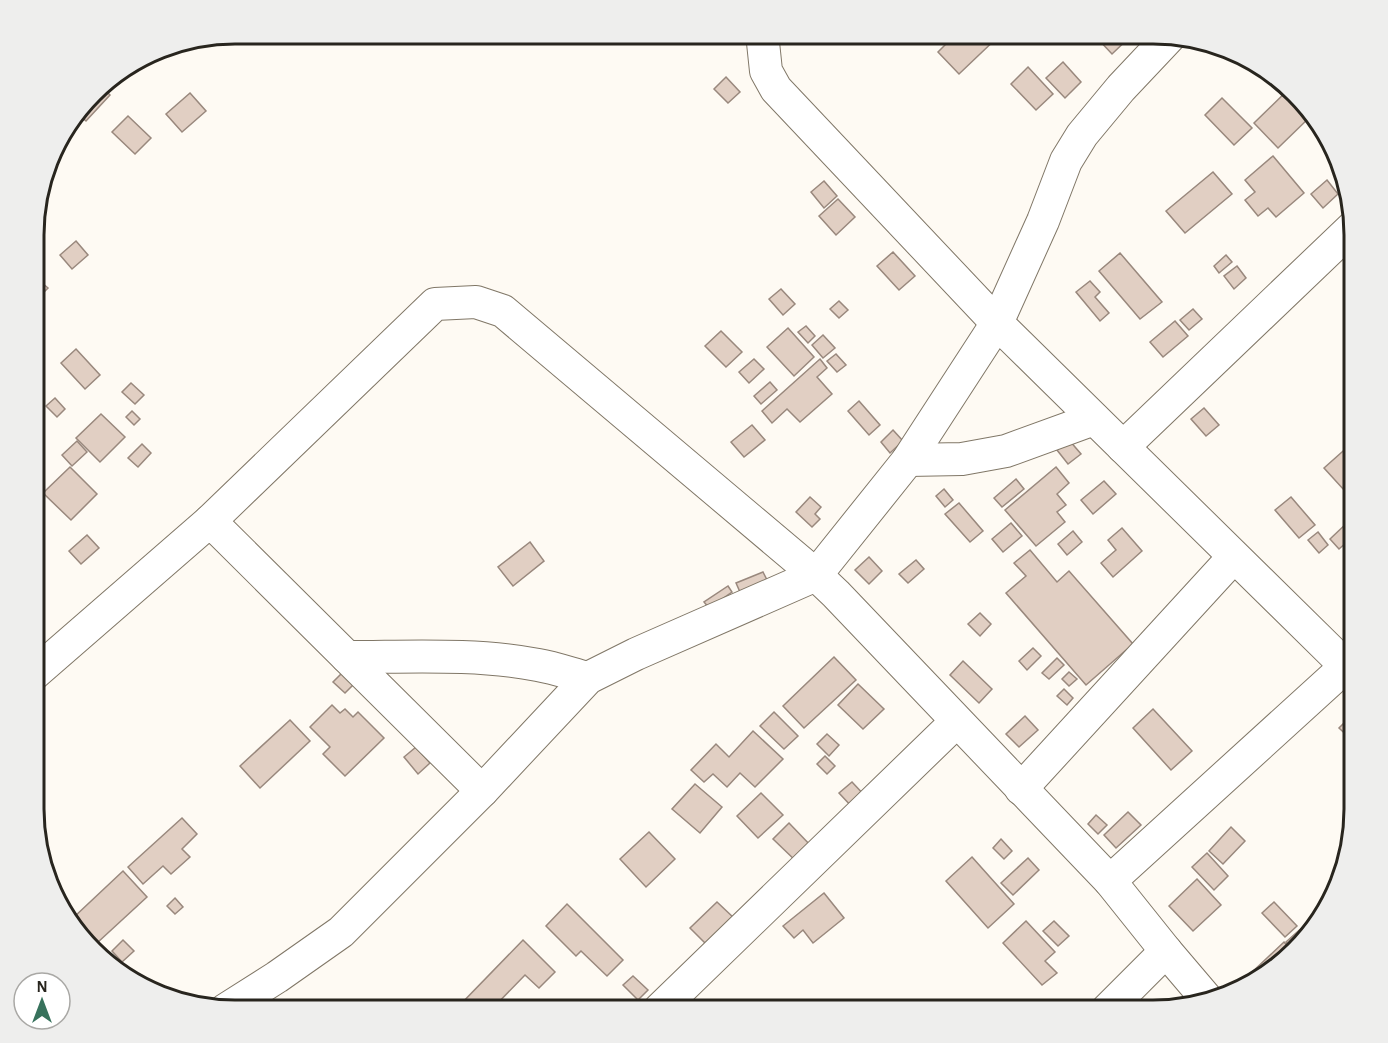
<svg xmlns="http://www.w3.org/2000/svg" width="1388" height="1043" viewBox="0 0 1388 1043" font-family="'Alegreya Sans',sans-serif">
	<rect width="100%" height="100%" fill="#fefaf3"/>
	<g fill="#e1cfc3" stroke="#99887d" stroke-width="1.5">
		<path d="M957,33H1000L1001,34L959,74L938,52Z"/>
		<path d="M1102,33H1134L1112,54L1097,38Z"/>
		<path d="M1063,62L1081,82L1065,98L1046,78Z"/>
		<path d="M1028,67L1053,94L1036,110L1011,84Z"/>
		<path d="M726,77L740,92L728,103L714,89Z"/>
		<path d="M100,85L110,95L86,121L77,113Z"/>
		<path d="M1290,88L1311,116L1278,148L1254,123Z"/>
		<path d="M190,93L206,111L182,132L166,114Z"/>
		<path d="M1222,98L1252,128L1234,145L1205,115Z"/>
		<path d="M128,116L151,138L135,154L112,132Z"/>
		<path d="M1273,156L1304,193L1276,217L1268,208L1258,216L1245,200L1255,192L1245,180Z"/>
		<path d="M1213,172L1232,194L1185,233L1166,211Z"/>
		<path d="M1327,180L1338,194L1323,208L1311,194Z"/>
		<path d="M824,181L837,196L824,208L811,192Z"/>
		<path d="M838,199L855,217L836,235L819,216Z"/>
		<path d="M76,241L88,255L72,269L60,255Z"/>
		<path d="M893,252L915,276L899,290L877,266Z"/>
		<path d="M1120,253L1162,302L1140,319L1099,271Z"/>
		<path d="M1226,255L1232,262L1219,273L1214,266Z"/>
		<path d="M1237,266L1246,278L1234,289L1224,276Z"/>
		<path d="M35,277L48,288L35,301Z"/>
		<path d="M1090,281L1100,292L1095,297L1109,313L1100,321L1076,292Z"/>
		<path d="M781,289L795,304L783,315L769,299Z"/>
		<path d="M839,301L848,310L839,318L830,309Z"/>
		<path d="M1193,309L1202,319L1189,330L1180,320Z"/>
		<path d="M1175,321L1188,336L1163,357L1150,342Z"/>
		<path d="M806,326L815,336L808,343L798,332Z"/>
		<path d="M788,328L814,357L794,376L767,347Z"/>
		<path d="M721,331L742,352L726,367L705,346Z"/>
		<path d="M823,335L835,348L823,358L812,345Z"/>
		<path d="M76,349L100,375L85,389L61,363Z"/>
		<path d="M836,354L846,365L837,372L827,361Z"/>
		<path d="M754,359L764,369L749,383L739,372Z"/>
		<path d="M820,359L827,368L817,377L832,394L800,422L787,409L772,423L762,411Z"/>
		<path d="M770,382L777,390L761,404L754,396Z"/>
		<path d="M131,383L144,395L135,404L122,392Z"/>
		<path d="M55,398L65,409L57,417L46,406Z"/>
		<path d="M859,401L880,425L869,435L848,411Z"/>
		<path d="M1204,408L1219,425L1206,436L1191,419Z"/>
		<path d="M132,411L140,419L134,425L126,417Z"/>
		<path d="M101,414L125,437L100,462L76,438Z"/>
		<path d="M752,425L765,440L744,457L731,442Z"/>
		<path d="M893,430L903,441L890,453L881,442Z"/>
		<path d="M1069,440L1081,454L1068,464L1057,450Z"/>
		<path d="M77,441L87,452L72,466L62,455Z"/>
		<path d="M142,444L151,453L138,467L128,458Z"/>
		<path d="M1351,444L1355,448V479L1344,490L1324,468Z"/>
		<path d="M70,467L97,494L71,520L43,493Z"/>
		<path d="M1056,467L1069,483L1057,494L1066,505L1057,512L1065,522L1036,546L1005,510Z"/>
		<path d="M1016,479L1024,489L1002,507L994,498Z"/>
		<path d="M1104,481L1116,494L1093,514L1081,500Z"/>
		<path d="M944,489L953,500L945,507L936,496Z"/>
		<path d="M810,497L821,507L815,514L820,519L812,527L796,512Z"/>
		<path d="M1291,497L1315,525L1299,538L1275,510Z"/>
		<path d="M959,503L983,531L970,542L945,514Z"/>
		<path d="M1349,521L1355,527V535L1339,549L1330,539Z"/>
		<path d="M1011,523L1022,536L1003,552L992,539Z"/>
		<path d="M1122,528L1142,551L1113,577L1101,563L1116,550L1108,540Z"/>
		<path d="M1073,531L1082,542L1067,555L1058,544Z"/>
		<path d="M1318,532L1328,545L1319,553L1308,540Z"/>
		<path d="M87,535L99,548L81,564L69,551Z"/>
		<path d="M530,542L544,561L513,586L498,567Z"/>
		<path d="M1030,550L1057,582L1069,571L1133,644L1086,685L1006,593L1026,576L1014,563Z"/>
		<path d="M869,557L882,571L869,584L855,570Z"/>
		<path d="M916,560L924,569L908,583L899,574Z"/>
		<path d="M763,572L767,580L740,592L736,583Z"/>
		<path d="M728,586L732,592L709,608L704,602Z"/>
		<path d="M980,613L991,624L980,636L968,624Z"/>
		<path d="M1033,648L1041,656L1027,670L1019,661Z"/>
		<path d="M834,657L856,680L804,728L783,706Z"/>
		<path d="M1057,658L1064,665L1049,679L1042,673Z"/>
		<path d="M963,661L992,689L979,703L950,675Z"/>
		<path d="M345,670L357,681L345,693L333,682Z"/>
		<path d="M1069,672L1077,679L1069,686L1062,679Z"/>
		<path d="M858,684L884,709L863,729L838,705Z"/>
		<path d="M1064,689L1073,698L1067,705L1057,696Z"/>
		<path d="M332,705L340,713L345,709L353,717L358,712L384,738L345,776L323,754L330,747L310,727Z"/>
		<path d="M1153,709L1192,751L1171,770L1133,728Z"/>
		<path d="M774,712L798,736L784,749L760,726Z"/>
		<path d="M1353,714L1355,715V743L1339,728Z"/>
		<path d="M1025,716L1038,730L1019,747L1006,734Z"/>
		<path d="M290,720L310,741L260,788L240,766Z"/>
		<path d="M753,731L783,759L755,787L740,773L727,787L713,774L704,782L691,770L716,744L729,757Z"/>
		<path d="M827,734L839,745L829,756L817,744Z"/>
		<path d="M416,747L430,763L418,774L404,757Z"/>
		<path d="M825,756L835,766L827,774L817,764Z"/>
		<path d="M852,782L866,797L853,808L839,793Z"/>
		<path d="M695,784L722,807L700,833L672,809Z"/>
		<path d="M761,793L783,815L758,838L737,816Z"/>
		<path d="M1128,812L1141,825L1116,848L1104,835Z"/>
		<path d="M1096,815L1107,825L1098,834L1088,824Z"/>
		<path d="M182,818L197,834L182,849L190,857L171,874L163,866L143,884L128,867Z"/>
		<path d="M789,823L813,848L798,863L773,839Z"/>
		<path d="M1231,827L1245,841L1223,864L1209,851Z"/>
		<path d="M649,832L675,859L646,887L620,859Z"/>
		<path d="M1001,839L1012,851L1004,859L993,848Z"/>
		<path d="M1207,853L1228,876L1214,890L1192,867Z"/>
		<path d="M972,857L1014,904L988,928L946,881Z"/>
		<path d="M1028,858L1039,870L1013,895L1001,883Z"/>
		<path d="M123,871L147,897L97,943L73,918Z"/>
		<path d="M1197,879L1221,905L1193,931L1169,906Z"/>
		<path d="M824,893L844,918L813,943L803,930L794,938L783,926Z"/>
		<path d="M175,898L183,907L175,914L167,906Z"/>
		<path d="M717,902L735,919L708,946L690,928Z"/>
		<path d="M1274,902L1297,926L1285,937L1262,913Z"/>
		<path d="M567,904L623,960L607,976L581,951L576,956L546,926Z"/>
		<path d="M1315,916L1318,920L1305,941L1294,950L1286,942Z"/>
		<path d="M73,920L97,944L93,948L72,921Z"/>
		<path d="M1026,921L1055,952L1045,961L1057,973L1042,985L1003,943Z"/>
		<path d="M1054,921L1069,936L1058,946L1043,931Z"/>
		<path d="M123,940L134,951L122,962L112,951Z"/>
		<path d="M523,940L555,972L539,988L525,975L491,1010H462L458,1007Z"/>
		<path d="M1284,942L1292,951L1254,980L1249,975Z"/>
		<path d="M633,976L648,990L638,1000L623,985Z"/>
	</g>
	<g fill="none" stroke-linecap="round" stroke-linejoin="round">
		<g stroke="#807767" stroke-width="34">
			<g id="street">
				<path d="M762,33L766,71L776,89L997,323L1355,675"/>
				<path d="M1123,447L1353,227"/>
				<path d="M908,460L962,459L1006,451L1094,419"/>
				<path d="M210,521L435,304L476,302L503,311L816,575L836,594L1110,881L1166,951L1206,998"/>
				<path d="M347,657C410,657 476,653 538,665C555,668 572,674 588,678"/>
				<path d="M34,674L210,521L482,791"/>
				<path d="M1021,789L1230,561"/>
				<path d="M1110,881L1355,658"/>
				<path d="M225,1010L277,977L341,932L482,791L588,678L636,654L816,575L908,460L997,323L1043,221L1066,161L1082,135L1121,88L1171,35"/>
				<path d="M659,1010L956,722"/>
				<path d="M1107,1010L1166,951"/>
			</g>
		</g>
		<use href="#street" stroke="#fff" stroke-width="32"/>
	</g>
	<path d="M0 0H1388V1043H0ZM235 44H1153A191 191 0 0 1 1344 235V809A191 191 0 0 1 1153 1000H235A191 191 0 0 1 44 809V235A191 191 0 0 1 235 44Z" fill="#eeeeed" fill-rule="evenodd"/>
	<path fill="none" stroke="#28251e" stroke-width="3" d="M235 44H1153A191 191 0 0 1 1344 235V809A191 191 0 0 1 1153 1000H235A191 191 0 0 1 44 809V235A191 191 0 0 1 235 44Z"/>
	<g transform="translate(42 1001)"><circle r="28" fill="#ffffff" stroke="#a9a8a5" stroke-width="1.5"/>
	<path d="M0-4.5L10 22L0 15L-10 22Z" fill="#37725c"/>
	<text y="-9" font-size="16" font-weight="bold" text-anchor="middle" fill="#28251e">N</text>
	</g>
</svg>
